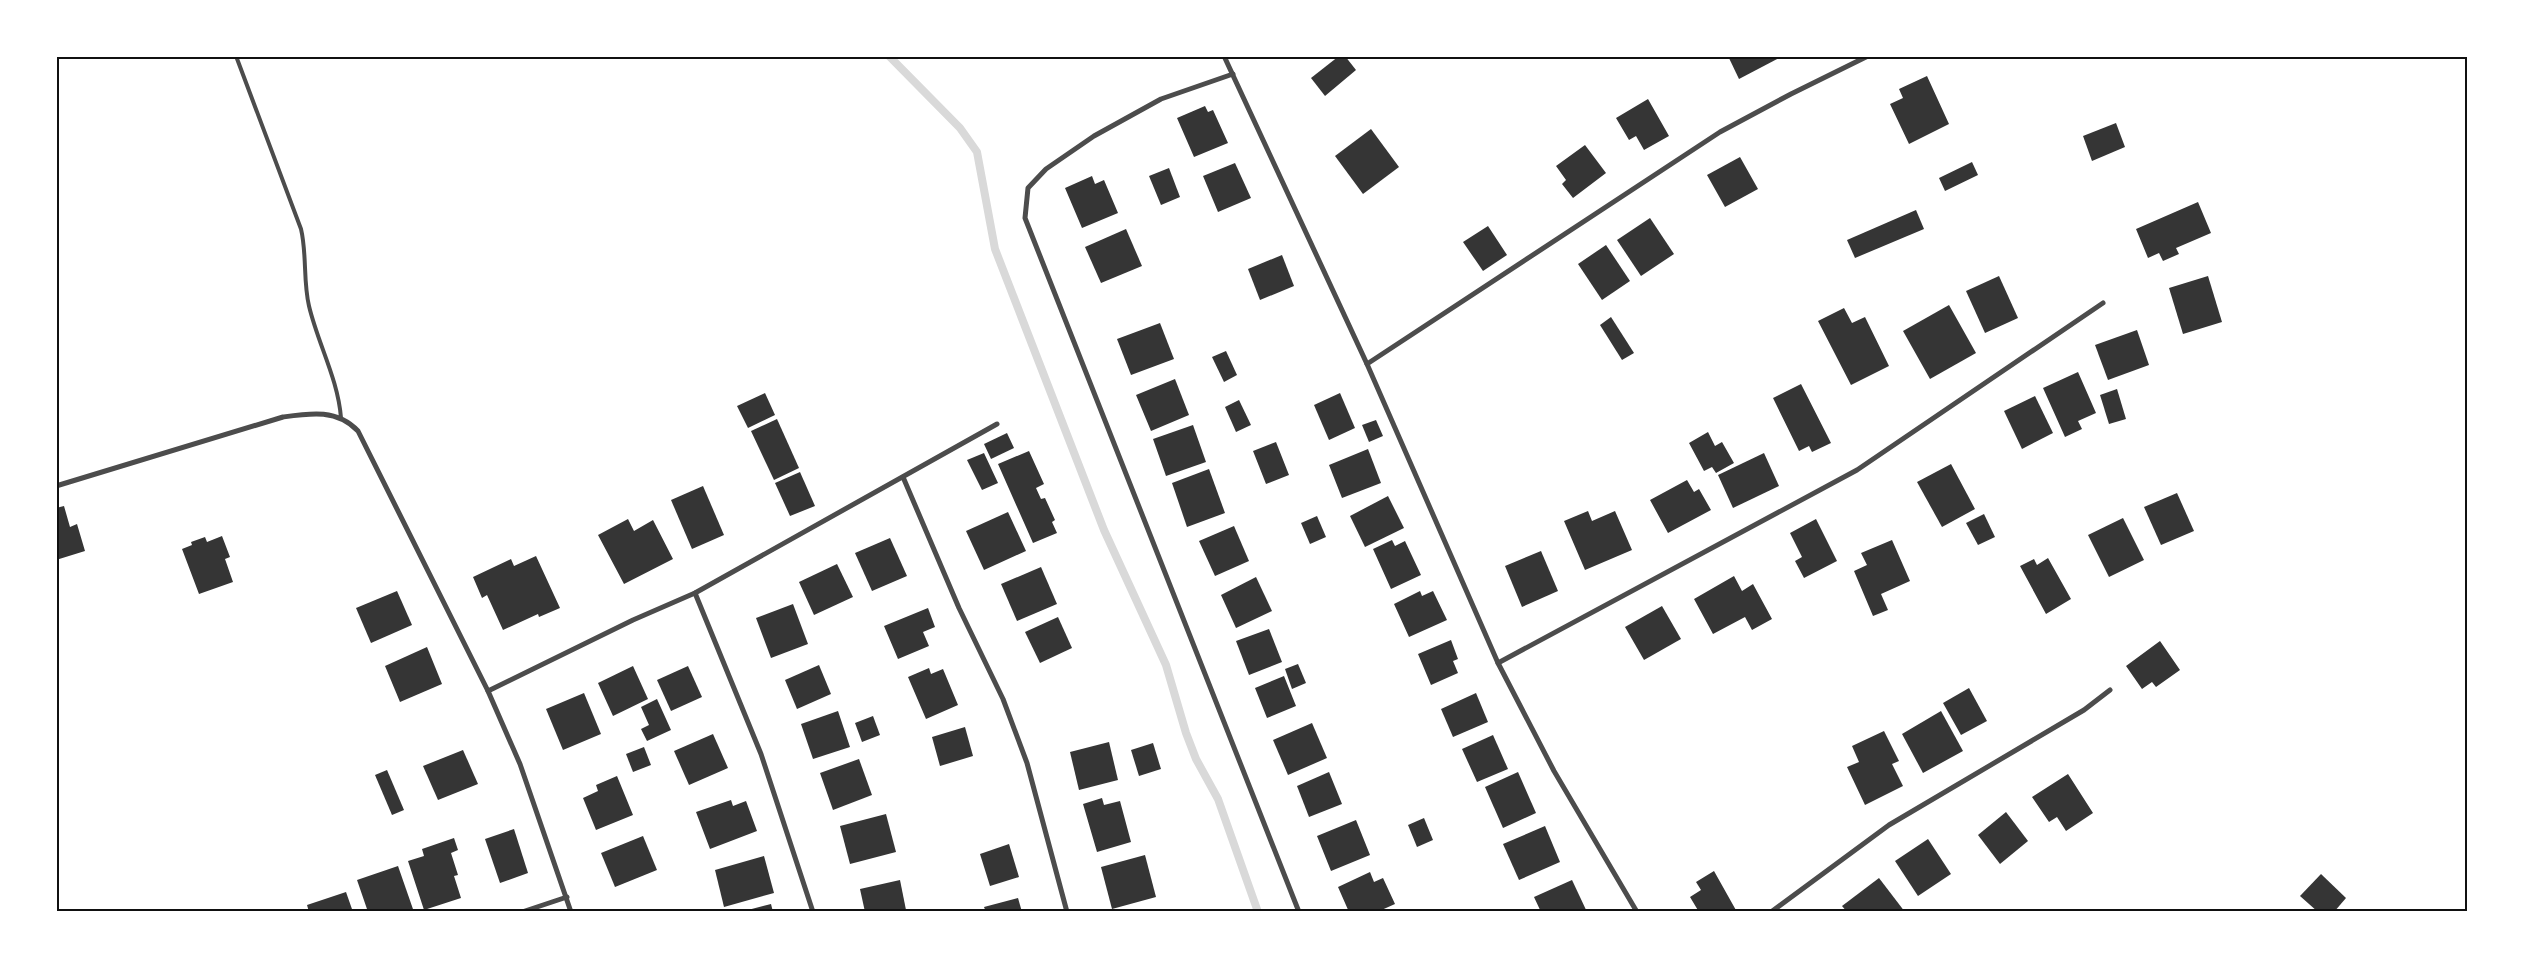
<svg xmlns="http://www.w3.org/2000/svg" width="2523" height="968" viewBox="0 0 2523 968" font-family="'PT Sans Narrow',sans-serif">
	<rect width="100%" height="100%" fill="#fff"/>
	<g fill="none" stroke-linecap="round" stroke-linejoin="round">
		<path stroke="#d9d9d9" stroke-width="8" d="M889,56L960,128L977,152L995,249L1104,530L1166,665L1186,733L1196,759L1218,799L1258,912"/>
	</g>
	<g fill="#353535">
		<path d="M1339,56H1345L1356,70L1325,96L1311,78Z"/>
		<path d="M1728,56H1783L1739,79Z"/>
		<path d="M1927,76L1949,124L1909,144L1890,104L1903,98L1899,89Z"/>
		<path d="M1648,99L1669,136L1644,150L1636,136L1629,140L1616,118Z"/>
		<path d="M1205,106L1208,112L1213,110L1228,143L1194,157L1177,118Z"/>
		<path d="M2116,123L2125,147L2092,161L2083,136Z"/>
		<path d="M1371,129L1399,167L1363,194L1335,156Z"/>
		<path d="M1585,145L1606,173L1573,198L1562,184L1566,180L1556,166Z"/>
		<path d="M1740,157L1758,189L1725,207L1707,175Z"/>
		<path d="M1972,162L1978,175L1945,191L1939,178Z"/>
		<path d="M1235,163L1251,198L1218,212L1203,176Z"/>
		<path d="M1169,168L1180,197L1161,205L1149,176Z"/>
		<path d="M1092,176L1095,184L1104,180L1118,213L1082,228L1065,188Z"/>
		<path d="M2198,202L2211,233L2176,248L2179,254L2163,261L2159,253L2148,258L2136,229Z"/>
		<path d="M1916,210L1924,229L1855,258L1847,240Z"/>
		<path d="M1650,218L1674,254L1641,276L1617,240Z"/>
		<path d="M1488,226L1507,255L1483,271L1463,242Z"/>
		<path d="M1126,229L1142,266L1101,283L1085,247Z"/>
		<path d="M1606,245L1630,281L1602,300L1578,264Z"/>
		<path d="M1282,255L1294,286L1260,300L1248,269Z"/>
		<path d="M1999,276L2018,318L1985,333L1966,291Z"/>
		<path d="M2208,276L2222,322L2183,334L2169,288Z"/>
		<path d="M1949,305L1976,353L1930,379L1903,331Z"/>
		<path d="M1844,308L1852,323L1865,317L1889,366L1851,385L1818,321Z"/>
		<path d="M1611,317L1634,353L1622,360L1600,325Z"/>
		<path d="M1160,323L1174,359L1131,375L1117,339Z"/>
		<path d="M2137,330L2149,365L2108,380L2095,345Z"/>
		<path d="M1226,351L1237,375L1224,382L1212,357Z"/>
		<path d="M2078,372L2096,413L2078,421L2082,429L2065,437L2043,388Z"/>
		<path d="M1175,379L1189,415L1151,431L1136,395Z"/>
		<path d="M1801,384L1831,443L1812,452L1809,446L1799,451L1773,398Z"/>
		<path d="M2117,389L2126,419L2109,424L2100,395Z"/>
		<path d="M765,393L775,415L748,428L737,406Z"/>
		<path d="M1340,393L1355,428L1329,440L1314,405Z"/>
		<path d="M2035,396L2053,433L2022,449L2004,411Z"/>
		<path d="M1239,400L1251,425L1236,432L1225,407Z"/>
		<path d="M777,419L799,468L774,480L751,431Z"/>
		<path d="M1376,420L1383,436L1369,442L1362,425Z"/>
		<path d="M1193,425L1206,462L1166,476L1153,439Z"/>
		<path d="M1708,432L1715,446L1722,442L1734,463L1716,473L1712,467L1704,471L1689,443Z"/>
		<path d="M1007,433L1014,448L991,459L984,444Z"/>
		<path d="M1276,442L1289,475L1266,484L1253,451Z"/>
		<path d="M1368,449L1381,483L1342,498L1329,465Z"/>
		<path d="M1029,451L1044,484L1036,488L1041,499L1045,498L1055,520L1052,522L1057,533L1033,543L998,464Z"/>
		<path d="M984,453L998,483L982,490L967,460Z"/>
		<path d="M1764,453L1779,486L1733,508L1718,475Z"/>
		<path d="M1951,464L1975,509L1942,527L1917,482Z"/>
		<path d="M1209,469L1225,513L1187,527L1172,483Z"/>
		<path d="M800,472L815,506L790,516L775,483Z"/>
		<path d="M1687,480L1694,492L1699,489L1711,510L1668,533L1650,500Z"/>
		<path d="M703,486L724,535L692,549L671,500Z"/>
		<path d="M2177,493L2194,531L2161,545L2144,507Z"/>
		<path d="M1388,496L1404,528L1365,547L1350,516Z"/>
		<path d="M64,506L70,527L77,524L85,551L56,560V508Z"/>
		<path d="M1588,511L1592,521L1615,511L1632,550L1585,570L1564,521Z"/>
		<path d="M1008,512L1026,551L984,570L966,531Z"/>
		<path d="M1984,514L1995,537L1978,545L1966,523Z"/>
		<path d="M1317,516L1326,537L1310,544L1301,523Z"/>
		<path d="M2123,518L2144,560L2109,577L2088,535Z"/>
		<path d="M628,519L634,531L653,520L673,559L624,584L598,535Z"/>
		<path d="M1816,519L1837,561L1804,578L1795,561L1802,557L1790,533Z"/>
		<path d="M1234,526L1249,561L1215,576L1199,541Z"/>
		<path d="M222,536L230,557L225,559L233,582L199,594L182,549L192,545L191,542L205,537L207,542Z"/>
		<path d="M890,538L907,576L872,591L855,553Z"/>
		<path d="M1392,540L1395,546L1405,541L1421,575L1391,589L1373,549Z"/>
		<path d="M1892,540L1910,581L1881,594L1888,610L1873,616L1854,571L1867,565L1861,553Z"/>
		<path d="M1541,551L1558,591L1522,607L1505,566Z"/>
		<path d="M536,556L560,608L539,617L538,614L503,630L487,595L482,598L473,577L511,559L514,566Z"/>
		<path d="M2048,558L2071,599L2046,614L2020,566L2034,559L2037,565Z"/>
		<path d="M837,564L853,597L814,615L799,582Z"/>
		<path d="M1041,567L1057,604L1017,621L1001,584Z"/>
		<path d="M1734,576L1742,591L1753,584L1772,619L1752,630L1745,617L1713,634L1694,599Z"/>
		<path d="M1256,577L1272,611L1236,628L1221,595Z"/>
		<path d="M397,591L412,625L371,643L356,608Z"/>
		<path d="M1420,591L1422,596L1433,591L1447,620L1409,637L1394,604Z"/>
		<path d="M793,604L808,644L771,658L756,618Z"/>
		<path d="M1662,606L1681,639L1644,660L1625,627Z"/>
		<path d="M928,608L935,627L923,632L929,646L898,659L884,626Z"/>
		<path d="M1058,617L1072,648L1040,663L1025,632Z"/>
		<path d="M1269,629L1282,662L1249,675L1236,641Z"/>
		<path d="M1451,640L1458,659L1453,661L1458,673L1431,685L1418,654Z"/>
		<path d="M2160,641L2180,670L2156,687L2152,682L2142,689L2126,666Z"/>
		<path d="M427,647L442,684L400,702L385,666Z"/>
		<path d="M1298,664L1306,683L1292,689L1285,669Z"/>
		<path d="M819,665L831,694L797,709L785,680Z"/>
		<path d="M633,666L648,699L613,716L598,683Z"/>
		<path d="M688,666L702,697L671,711L657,680Z"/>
		<path d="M929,668L931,674L943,669L958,705L926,719L908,677Z"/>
		<path d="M1284,676L1296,706L1267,718L1255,688Z"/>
		<path d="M1969,688L1987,721L1961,735L1943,703Z"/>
		<path d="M584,693L601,734L563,750L546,709Z"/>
		<path d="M1476,693L1488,722L1453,737L1441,709Z"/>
		<path d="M657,699L671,730L647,741L641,729L649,725L641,707Z"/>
		<path d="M838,711L850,747L813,759L801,724Z"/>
		<path d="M1941,711L1963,751L1923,773L1902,734Z"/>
		<path d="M873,716L880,735L862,742L855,723Z"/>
		<path d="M1312,723L1327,758L1288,775L1273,740Z"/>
		<path d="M965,727L973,756L940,766L932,737Z"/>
		<path d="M1884,731L1899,761L1892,764L1903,786L1865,805L1847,767L1859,762L1852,746Z"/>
		<path d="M713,734L728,768L689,785L674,751Z"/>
		<path d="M1493,735L1508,769L1477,782L1462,749Z"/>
		<path d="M1109,742L1118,780L1079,790L1070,752Z"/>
		<path d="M1153,743L1161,769L1139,776L1131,750Z"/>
		<path d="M644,747L651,765L633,772L626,754Z"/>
		<path d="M463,750L478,784L438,800L423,766Z"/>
		<path d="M859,759L872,795L833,810L820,773Z"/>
		<path d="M387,770L404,810L392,815L375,775Z"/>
		<path d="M1329,772L1342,804L1309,817L1297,786Z"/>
		<path d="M1518,772L1536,813L1503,828L1485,787Z"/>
		<path d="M2068,774L2093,813L2066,831L2057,817L2049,822L2032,797Z"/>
		<path d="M617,776L633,815L596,830L583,798L598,791L596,785Z"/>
		<path d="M1102,798L1104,805L1120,801L1131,842L1097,852L1083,804Z"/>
		<path d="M731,800L733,806L746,801L757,831L710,849L696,812Z"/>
		<path d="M2006,812L2028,841L2000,864L1978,835Z"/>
		<path d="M886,814L896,852L850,864L840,826Z"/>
		<path d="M1424,818L1433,840L1417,847L1408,825Z"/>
		<path d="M1356,820L1370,855L1331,871L1317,836Z"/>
		<path d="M1545,826L1560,862L1519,880L1503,844Z"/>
		<path d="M514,829L528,873L500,883L485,839Z"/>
		<path d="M643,836L657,870L615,887L601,853Z"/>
		<path d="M454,838L458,850L451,853L458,875L454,876L461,898L424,910L408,861L424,856L422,849Z"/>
		<path d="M1928,839L1951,874L1918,896L1895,861Z"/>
		<path d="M1009,844L1019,877L990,886L980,854Z"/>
		<path d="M1145,855L1156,897L1112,909L1101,867Z"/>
		<path d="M764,856L774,893L724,907L715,870Z"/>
		<path d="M398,866L414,912H368L357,880Z"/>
		<path d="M1714,871L1737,912H1699L1690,897L1701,890L1696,882Z"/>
		<path d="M1370,872L1374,882L1383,878L1395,904L1377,912H1349L1338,887Z"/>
		<path d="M2321,874L2346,898L2334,912H2318L2300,896Z"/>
		<path d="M1879,878L1905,912H1847L1842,906Z"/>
		<path d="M900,880L906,910L865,912L860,889Z"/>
		<path d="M1572,880L1587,912H1541L1534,897Z"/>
		<path d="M346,892L353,912H309L307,905Z"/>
		<path d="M1018,898L1022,912H986L984,907Z"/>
		<path d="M771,904L773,912H744V911Z"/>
	</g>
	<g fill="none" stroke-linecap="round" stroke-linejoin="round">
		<path stroke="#4c4c4c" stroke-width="4" d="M236,56L301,229C307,254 303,281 309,306C318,344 338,379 341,418"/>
		<g stroke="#4c4c4c" stroke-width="5">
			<path d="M1224,56L1367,364L1498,663L1554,771L1637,912"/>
			<path d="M1233,74L1161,99L1094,136L1046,169L1028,188L1025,218L1299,912"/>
			<path d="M1367,364L1720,132L1791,94L1868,56"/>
			<path d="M903,477L959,608L1003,699L1027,763L1067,912"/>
			<path d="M56,486L283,417C311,413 337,409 358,431L488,691L520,764L571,912"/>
			<path d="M695,593L761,754L813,912"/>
			<path d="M1498,663L1857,470L2103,303"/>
			<path d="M488,691L633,620L695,593L997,424"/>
			<path d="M522,912L567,897"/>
			<path d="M1771,912L1889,825L2084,710L2110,690"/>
		</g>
	</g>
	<rect width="2523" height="968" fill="none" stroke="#ffffff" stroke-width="115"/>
	<rect x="58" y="58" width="2408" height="852" fill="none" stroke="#111" stroke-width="2"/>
</svg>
